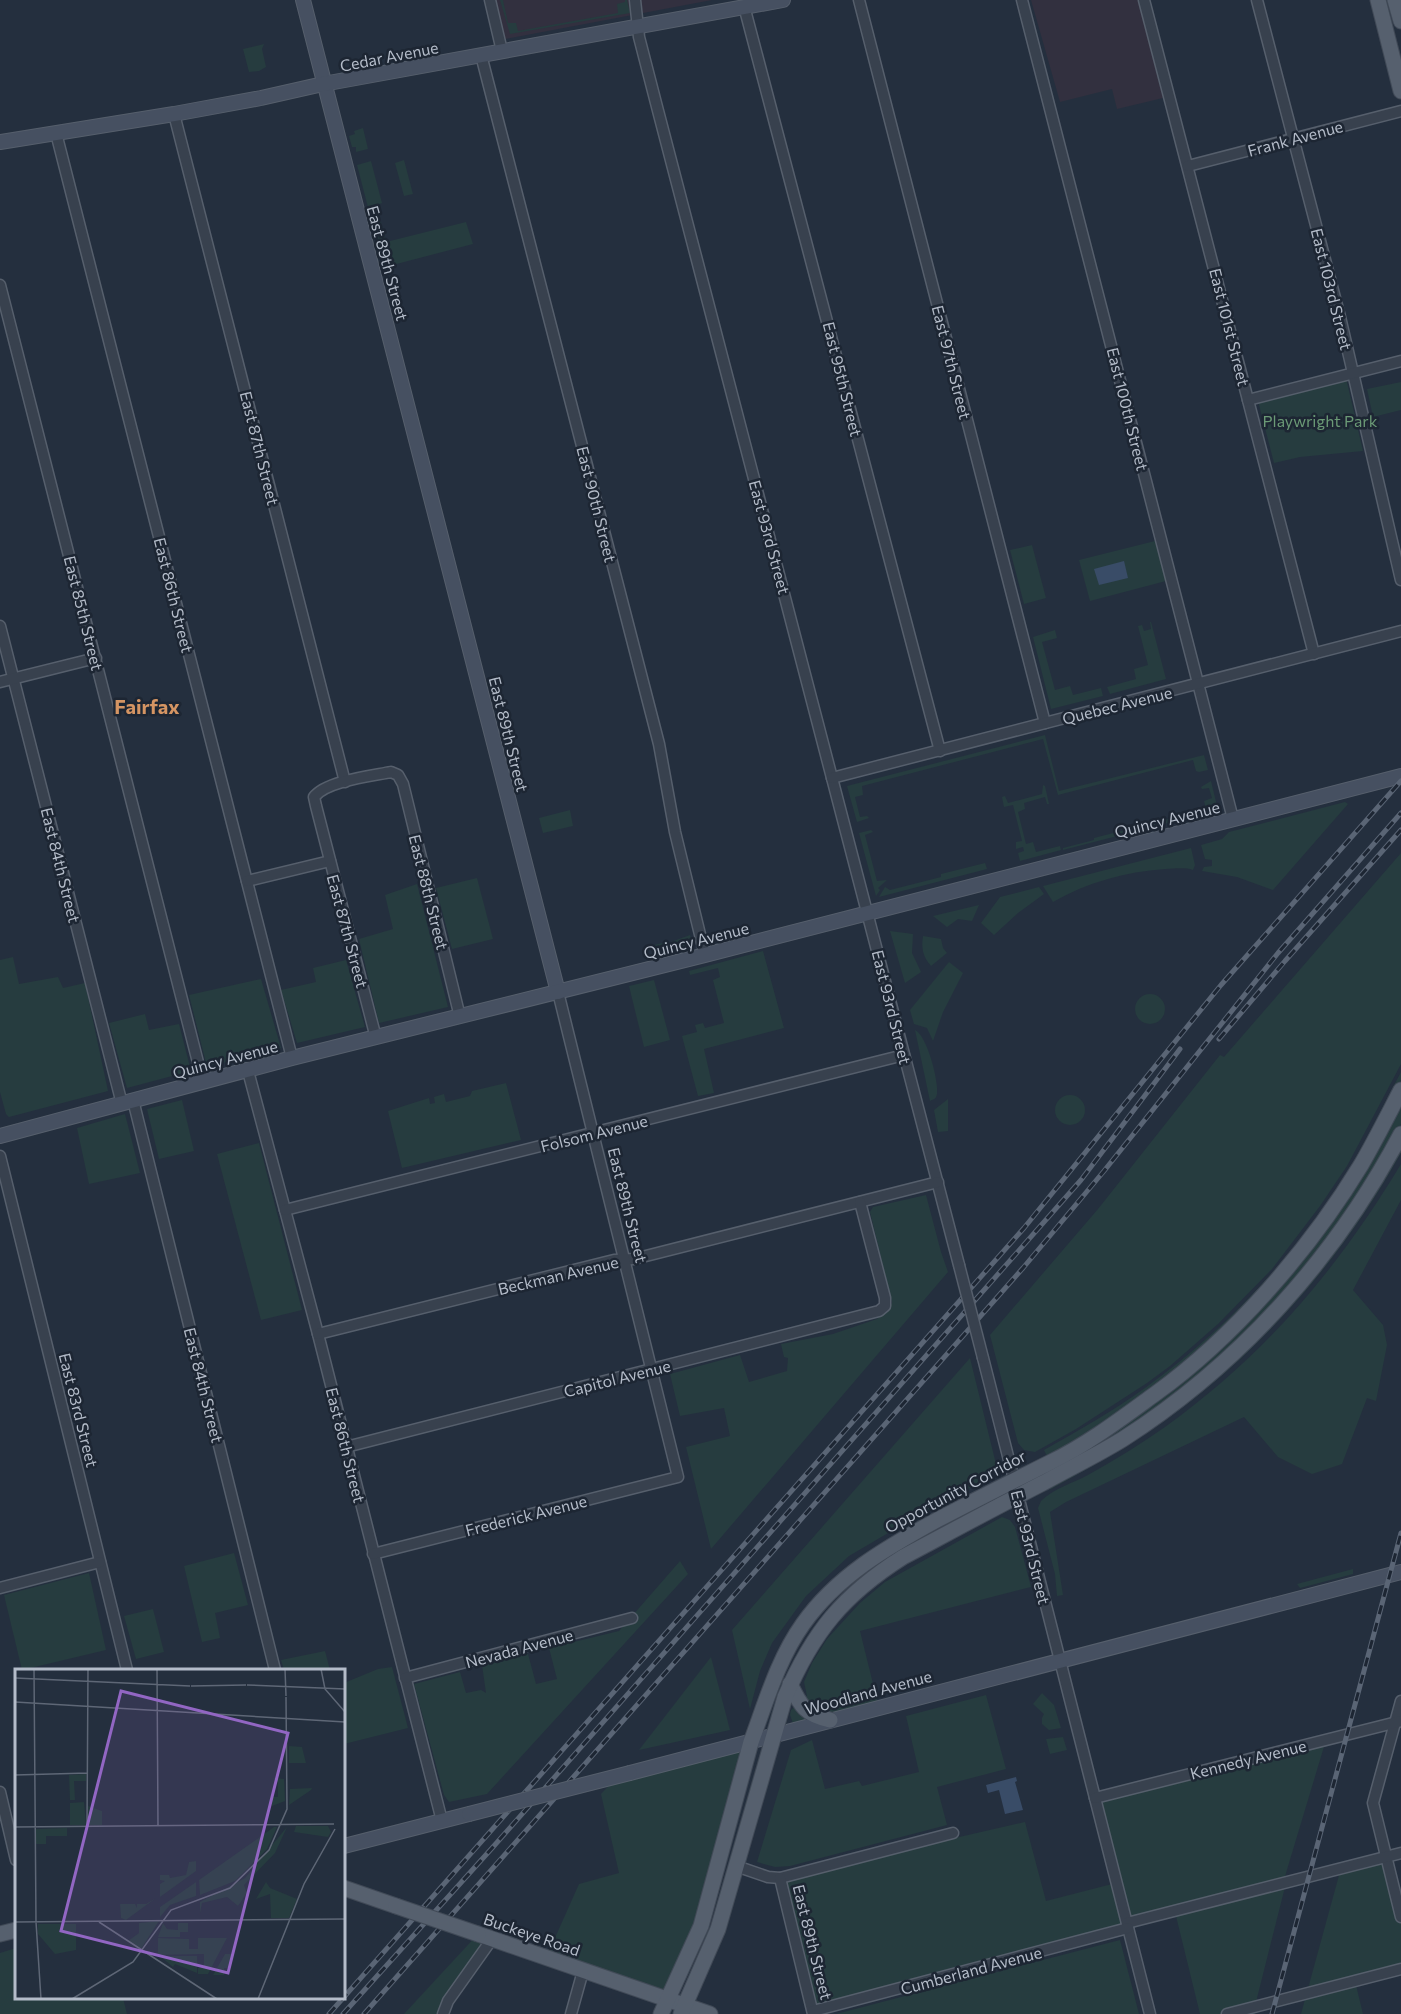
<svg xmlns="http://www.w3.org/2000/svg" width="1401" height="2014" viewBox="0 0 1401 2014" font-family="Commissioner,sans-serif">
	<rect width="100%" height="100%" fill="#242f3e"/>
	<g fill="#32303f">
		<path d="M495,0H712L505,39Z"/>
		<path d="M1031,0H1138L1163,98L1117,109L1112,89L1060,102Z"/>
	</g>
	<g fill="#263c3f">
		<path d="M500,0H503L508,23H516L518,31L618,13L617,4L625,2V0H627L630,13L510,34Z"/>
		<path d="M264,44L262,49L266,67L259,71L249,72L243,49Z"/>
		<path d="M363,128L368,149L356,152V147H352L349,136L355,134L354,131Z"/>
		<path d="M404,160L413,194L404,196L395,163Z"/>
		<path d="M371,161L382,203L377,205L375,214L370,215L357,165Z"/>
		<path d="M381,222L386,242L466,222L473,244L385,267L372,224Z"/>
		<path d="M1346,378L1363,451L1300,457L1274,463L1258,401Z"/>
		<path d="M1401,382V410L1373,417L1367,389Z"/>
		<path d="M1155,541L1166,581L1090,601L1079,560Z"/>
		<path d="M1032,545L1046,598L1024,604L1010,550Z"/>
		<path d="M1150,622H1151L1166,679L1110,694L1107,687L1136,679L1134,669L1148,665L1138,626L1142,625L1144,631L1151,629Z"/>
		<path d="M1055,630L1057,638L1042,642L1055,690L1070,686L1073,695L1101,688L1103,696L1051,709L1033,637Z"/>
		<path d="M1045,735L1059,791L1204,755L1208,770L1199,772L1196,771L1193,760L1058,795L1043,739L862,786L863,795L855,797L860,817L867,816L869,818L857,822L847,786Z"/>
		<path d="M1211,781L1218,810L1063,850V848L1094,840V838L1206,809L1204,801L1212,798L1209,788L1202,789L1201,787Z"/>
		<path d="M1043,785L1045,786L1049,804H1047L1045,797L1024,803L1025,809L1018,812L1026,844L1033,842L1036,852L1060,846L1061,850L1020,861L1018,853L1024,851L1023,847L1016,849V842L1022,841L1013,805L1004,807L1002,797L1005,796L1008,803L1042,794Z"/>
		<path d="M1345,802L1348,804L1273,890L1237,877L1202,871L1204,867L1212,866V860L1205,859L1201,845L1222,839L1229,832Z"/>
		<path d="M570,810L573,826L543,833L539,818Z"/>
		<path d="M871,830L873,832L865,835L877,881L887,880L878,888L880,890L876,896L859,833Z"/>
		<path d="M1191,848L1195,865L1193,870C1184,867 1174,869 1165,869C1125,872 1088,882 1053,902L1043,886Z"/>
		<path d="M1401,853V1064L1347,1166L1320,1206L1272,1269L1218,1324L1170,1366L1147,1383L1076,1429L1035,1452L1024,1450L1018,1443L990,1335L1098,1209L1220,1055L1224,1057Z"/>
		<path d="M985,863L987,869L879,897L885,887L890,890L941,877V874Z"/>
		<path d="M477,878L493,939L452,949L436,888Z"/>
		<path d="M417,884L448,1007L379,1023L359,939L393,929L385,895Z"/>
		<path d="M1039,887L1044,894L1018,913L994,935L981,923L1000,897Z"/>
		<path d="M979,905L972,921L958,919L947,927L933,916Z"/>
		<path d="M890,931L913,934L912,953L921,972L905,983Z"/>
		<path d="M690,935L693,945L654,955V945L667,942L668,943Z"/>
		<path d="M923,936L941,939L943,948L947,953L931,966C923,957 921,948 923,936Z"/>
		<path d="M763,951L784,1028L704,1049L714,1093L698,1096L682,1036L697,1032L695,1025L703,1023L705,1028L724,1023L713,980L720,977L718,968L690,975L689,971Z"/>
		<path d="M13,957L19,984L58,977L63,988L85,983L108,1091L9,1117L6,1114L0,1092V960Z"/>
		<path d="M346,960L365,1027L297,1043L281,990L316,982L313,968Z"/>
		<path d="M949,962L963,973L943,1012L933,1041L927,1028L914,1024L910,1010Z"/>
		<path d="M261,979L281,1048L207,1067L189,995Z"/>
		<path d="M654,980L670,1040L644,1047L629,986Z"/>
		<circle cx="1150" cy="1009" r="15"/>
		<path d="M145,1014L149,1030L179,1024L191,1071L127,1088L109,1023Z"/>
		<path d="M915,1030C927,1035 939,1082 937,1094C936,1099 934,1099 930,1101Z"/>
		<path d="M1401,1072V1080L1355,1165L1277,1273L1192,1357L1129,1405L1065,1446L1047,1456L1044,1450C1078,1431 1113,1411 1145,1388C1233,1325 1310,1240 1363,1145C1376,1121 1388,1096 1401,1072Z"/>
		<path d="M506,1083L521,1140L402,1168L388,1111L429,1098L430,1104L435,1103L434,1097L444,1094L446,1102L470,1096L472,1091Z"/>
		<circle cx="1070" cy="1110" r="15"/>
		<path d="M948,1099V1131L938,1132L934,1110Z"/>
		<path d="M182,1100L194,1151L159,1159L147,1109Z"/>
		<path d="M1401,1102V1124L1341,1225L1242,1339L1147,1417L1090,1450L1176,1389L1227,1345Z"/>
		<path d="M125,1114L140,1173L89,1184L77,1128Z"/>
		<path d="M259,1143L302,1310L261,1320L217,1154Z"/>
		<path d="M1401,1146V1153C1338,1266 1250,1365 1142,1436C1112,1455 1082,1472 1051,1489L1049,1486L1242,1353Z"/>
		<path d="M1401,1164V1200L1353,1290L1383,1325L1387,1345L1376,1401L1367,1398L1342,1464L1312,1474L1278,1457L1244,1417L1066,1502L1050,1512L1063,1595L1057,1596L1055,1574L1038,1508L1041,1501C1053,1489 1073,1483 1088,1475C1115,1460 1141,1444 1165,1427C1266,1354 1337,1270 1401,1164Z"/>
		<path d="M926,1195L941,1252L948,1272L711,1549L686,1447L730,1436L724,1408L680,1416L670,1374L740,1355L749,1382L787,1371L788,1358L784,1357L781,1344L833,1334L877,1319L892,1303L870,1212L873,1207Z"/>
		<path d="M970,1358L995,1460V1469L981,1482L900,1526L849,1556L806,1596L772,1643L760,1671L750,1709L732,1630Z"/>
		<path d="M1002,1517L1010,1520L1015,1527L1031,1587L860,1631L879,1708L795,1729L790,1715L791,1710L807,1696L804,1682L812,1663L827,1639L860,1603L885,1582Z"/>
		<path d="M234,1553L248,1605L215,1613L220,1638L202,1642L184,1566Z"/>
		<path d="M680,1561L688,1574L487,1794L449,1802L444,1795L414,1684L460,1672L466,1693L481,1690L486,1693L482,1665L528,1654L536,1684L557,1679L549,1648L619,1631Z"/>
		<path d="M1353,1569V1574L1300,1588L1297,1584Z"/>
		<path d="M89,1573L106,1650L22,1670L4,1595Z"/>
		<path d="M153,1609L164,1652L136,1659L124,1616Z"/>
		<path d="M325,1651L330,1670H284L281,1660Z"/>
		<path d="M711,1657L730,1730L639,1750Z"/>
		<path d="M392,1667L408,1728L344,1744V1683L378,1669Z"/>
		<path d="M1042,1693L1054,1705L1061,1728L1049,1730L1042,1724V1718L1044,1714L1033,1704Z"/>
		<path d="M986,1695L1006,1769L937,1787L947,1825L790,1866L775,1867L757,1862L791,1750L812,1740L825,1789L859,1781L862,1786L919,1772L906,1716Z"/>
		<path d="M1063,1737L1067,1750L1050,1754L1046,1739Z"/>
		<path d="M1326,1740L1283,1883L1284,1891L1257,1998L1255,2014H1200L1175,1912L813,2011L780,1878L953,1833L955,1838L1025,1822L1046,1901L1116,1883L1095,1798Z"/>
		<path d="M751,1742L715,1877L668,2000L546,1958L579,1884L619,1873L601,1794L618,1776Z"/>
		<path d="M1386,1857L1401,1917V1969L1355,1981L1363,2014H1301L1341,1868Z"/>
		<path d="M478,1934L492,1939L443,2014H404Z"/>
		<path d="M1120,1940L1139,2014H836Z"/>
		<path d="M16,1948V1998H123L127,2014H0V1953Z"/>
	</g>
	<g fill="#394c67">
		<path d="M1124,561L1128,578L1099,585L1094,569Z"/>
		<path d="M1016,1777L1017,1781L1015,1782L1023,1810L1005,1814L999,1790L988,1793L986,1785Z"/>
	</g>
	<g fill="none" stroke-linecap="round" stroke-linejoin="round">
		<g stroke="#565f6c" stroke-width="13">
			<g id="street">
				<path d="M490,0L502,51"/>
				<path d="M635,0L639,37L656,103L959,1265"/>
				<path d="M859,0L1045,723"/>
				<path d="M1022,0L1233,819"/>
				<path d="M1144,0L1314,654"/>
				<path d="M1257,0L1340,317L1401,580"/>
				<path d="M744,6L940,751"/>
				<path d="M481,55L659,744L675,832L705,955"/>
				<path d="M174,114L345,782"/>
				<path d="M56,133L292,1058"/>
				<path d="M1188,166L1401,111"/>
				<path d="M0,285L203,1082"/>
				<path d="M1248,400L1401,361"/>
				<path d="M0,626L122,1104"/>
				<path d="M0,682L96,658"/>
				<path d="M832,778L1401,631"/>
				<path d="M247,881L330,861"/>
				<path d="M376,1038L316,806L314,797C326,781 371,776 391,772L398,775L403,784L460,1017"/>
				<path d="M248,1071L318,1334L442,1821"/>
				<path d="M133,1100L275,1670"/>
				<path d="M0,1156L127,1670"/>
				<path d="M285,1210L904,1055"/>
				<path d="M318,1334L614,1260L634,1259L938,1182"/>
				<path d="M983,1358L1150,2014"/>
				<path d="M346,1447L879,1311L885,1306V1298L860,1202"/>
				<path d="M373,1554L678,1477L558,992"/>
				<path d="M0,1588L100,1562"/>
				<path d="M405,1678L632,1618"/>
				<path d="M1401,1701L1373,1803L1401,1917"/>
				<path d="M0,1792L16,1860"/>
				<path d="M1095,1798L1401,1721"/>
				<path d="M736,1866L768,1877L780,1878L953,1833"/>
				<path d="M780,1878L813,2014"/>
				<path d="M1127,1923L1401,1853"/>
				<path d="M813,2011L1128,1928"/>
				<path d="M443,2014L448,2001L492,1939"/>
				<path d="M571,2014L583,1971"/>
				<path d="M1227,2014L1401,1969"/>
			</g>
		</g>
		<g stroke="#565f6c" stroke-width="16">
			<g id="secondary">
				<path d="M303,0L558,992"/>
				<path d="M0,142L174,114L261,98L323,84L783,0"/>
				<path d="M0,1136L292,1058L705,955L1401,776"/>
				<path d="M630,1773L1401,1572"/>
				<path d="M344,1846L469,1814"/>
			</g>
		</g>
		<g stroke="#414a57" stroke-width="17">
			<g id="primary">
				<path d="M1378,0L1401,91"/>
				<path d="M1395,0L1401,21"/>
				<path d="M790,1684C801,1707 805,1714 830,1720"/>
				<path d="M344,1888L396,1906"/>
				<path d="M0,1934L16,1930"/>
				<path d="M478,1934L710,2014"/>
				<path d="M661,2014L701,1926L751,1742C766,1702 778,1659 803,1624C837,1576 886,1548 937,1520C975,1500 1013,1481 1051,1462C1088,1444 1122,1418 1155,1394C1234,1337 1310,1249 1361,1165C1375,1141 1388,1115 1401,1090"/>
				<path d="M681,2014L718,1929L785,1697C813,1632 843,1595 903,1557C950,1532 996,1507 1043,1483C1070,1468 1097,1455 1123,1439C1240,1364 1336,1257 1401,1134"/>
			</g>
		</g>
		<use href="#street" stroke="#38414e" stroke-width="10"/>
		<use href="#secondary" stroke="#465061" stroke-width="14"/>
		<use href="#primary" stroke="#56606e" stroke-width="15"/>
		<g stroke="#5a6575" stroke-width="5">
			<g id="rail">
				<path d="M1219,1039L1285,961L1401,830"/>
				<path d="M329,2014L1024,1228L1221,985L1401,781"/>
				<path d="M343,2014L493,1847L1081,1180L1180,1049"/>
				<path d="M364,2014L1023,1268L1104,1171L1278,953L1401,813"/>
				<path d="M1272,2014L1401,1533"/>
			</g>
		</g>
		<use href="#rail" stroke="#1d2633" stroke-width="3" stroke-dasharray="9" stroke-linecap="butt"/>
		<g stroke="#565f6c" stroke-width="13" stroke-linecap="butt">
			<path id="street-bridge" d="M959,1265L983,1358"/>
		</g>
		<g stroke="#565f6c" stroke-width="16" stroke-linecap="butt">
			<path id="secondary-bridge" d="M469,1814L630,1773"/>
		</g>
		<g stroke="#414a57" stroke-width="17" stroke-linecap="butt">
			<path id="primary-bridge" d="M396,1906L478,1934"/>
		</g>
		<use href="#street-bridge" stroke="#38414e" stroke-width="10"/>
		<use href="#secondary-bridge" stroke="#465061" stroke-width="14"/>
		<use href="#primary-bridge" stroke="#56606e" stroke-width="15"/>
	</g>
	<g text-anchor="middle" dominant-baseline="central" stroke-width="5" stroke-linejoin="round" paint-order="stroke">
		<g font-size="16" fill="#b4bcc9" stroke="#1d2633">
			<text transform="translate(389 56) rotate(-11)">Cedar Avenue</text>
			<text transform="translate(1295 138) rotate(-15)">Frank Avenue</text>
			<text transform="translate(388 263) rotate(75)">East 89th Street</text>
			<text transform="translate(1332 289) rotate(76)">East 103rd Street</text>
			<text transform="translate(1230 327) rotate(76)">East 101st Street</text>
			<text transform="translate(952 362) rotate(76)">East 97th Street</text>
			<text transform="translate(843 379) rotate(76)">East 95th Street</text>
			<text transform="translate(1128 409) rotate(76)">East 100th Street</text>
			<text transform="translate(260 448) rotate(76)">East 87th Street</text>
			<text transform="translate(597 504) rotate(76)">East 90th Street</text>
			<text transform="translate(770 537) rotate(75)">East 93rd Street</text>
			<text transform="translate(174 595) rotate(76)">East 86th Street</text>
			<text transform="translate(84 613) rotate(76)">East 85th Street</text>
			<text transform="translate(1117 705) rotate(-14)">Quebec Avenue</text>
			<text transform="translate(509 734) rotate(76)">East 89th Street</text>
			<text transform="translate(1167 819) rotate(-14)">Quincy Avenue</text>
			<text transform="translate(61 865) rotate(76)">East 84th Street</text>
			<text transform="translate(429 892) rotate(76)">East 88th Street</text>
			<text transform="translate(348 931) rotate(75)">East 87th Street</text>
			<text transform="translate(696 940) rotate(-14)">Quincy Avenue</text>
			<text transform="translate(892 1007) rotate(76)">East 93rd Street</text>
			<text transform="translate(225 1059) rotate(-15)">Quincy Avenue</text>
			<text transform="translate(594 1133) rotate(-14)">Folsom Avenue</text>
			<text transform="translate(628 1205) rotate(76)">East 89th Street</text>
			<text transform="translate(558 1275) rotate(-13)">Beckman Avenue</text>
			<text transform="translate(617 1378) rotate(-14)">Capitol Avenue</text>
			<text transform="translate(204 1385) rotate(76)">East 84th Street</text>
			<text transform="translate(79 1410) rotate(76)">East 83rd Street</text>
			<text transform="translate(346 1445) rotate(76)">East 86th Street</text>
			<text transform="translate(955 1491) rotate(-28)">Opportunity Corridor</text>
			<text transform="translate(526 1515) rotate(-14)">Frederick Avenue</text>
			<text transform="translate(1031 1547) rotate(76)">East 93rd Street</text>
			<text transform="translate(519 1648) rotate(-15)">Nevada Avenue</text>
			<text transform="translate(868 1692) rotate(-15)">Woodland Avenue</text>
			<text transform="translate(1248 1759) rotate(-14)">Kennedy Avenue</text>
			<text transform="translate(532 1934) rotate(19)">Buckeye Road</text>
			<text transform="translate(813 1942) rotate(76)">East 89th Street</text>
			<text transform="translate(971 1970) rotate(-15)">Cumberland Avenue</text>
		</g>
		<g font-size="16" fill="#6b9a76" stroke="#1d2633">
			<text x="1320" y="420">Playwright Park</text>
		</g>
		<g font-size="20" font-weight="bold" fill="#d59563" stroke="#1d2633">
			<text x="147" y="706">Fairfax</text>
		</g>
	</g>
	<g transform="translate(15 1669)">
		<rect width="330" height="330" fill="#242f3e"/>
		<path d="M274,77L287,78L291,94H274ZM71,105V112H59L60,131H55L54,106ZM258,109L269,110L270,132L257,137V128H263V113ZM297,119L296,121L274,136L275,120ZM69,133L71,156H55V134ZM73,137L87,142V156H74ZM281,157H313L316,163L313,168L279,163ZM259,158H262L252,180L220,212L185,226L184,211ZM272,158L260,184L229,216L232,224L223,237L212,228L187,234L185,244V233L230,209ZM52,159V167H31V175H21V160ZM181,192V202L145,228V215L150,212L145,211V206H154L155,209L171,206L174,193ZM181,213V227L155,236L145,248V238ZM251,213L255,219L282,230L274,249H256L255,225L241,230ZM141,229L111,251L106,249L105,235H120L122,239V235H131ZM144,252L126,280L113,272L124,264V254ZM148,254L152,260L163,261V254H173V263H165V268H143ZM23,255H61V281L40,285L23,265ZM143,269L174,270V280H183V269H212L193,305H183V299L189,298V285L143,286ZM210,285H216V299H209V306H198ZM145,287H182V304L160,295L158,298Z" fill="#263c3f"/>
		<path fill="none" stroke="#5e6776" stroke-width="1.5" d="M19,0L21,253L26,330M142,0L143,157M270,0L271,27M306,0L310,20L330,43M0,9L175,17M232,16L330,20M176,17L231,16M0,33L330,53M0,106L73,104M0,158L319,155M72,158L73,0M0,253L330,250M84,253L202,330M57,330L118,293L156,241L215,219L254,181L272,140L271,28M243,330L289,215L320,160"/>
		<path fill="#9266c3" fill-opacity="0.15" stroke="#9266c3" stroke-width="3" d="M106,22L273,64L213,304L46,262Z"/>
		<rect width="330" height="330" fill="none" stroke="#b4bcc9" stroke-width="3"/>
	</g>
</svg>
